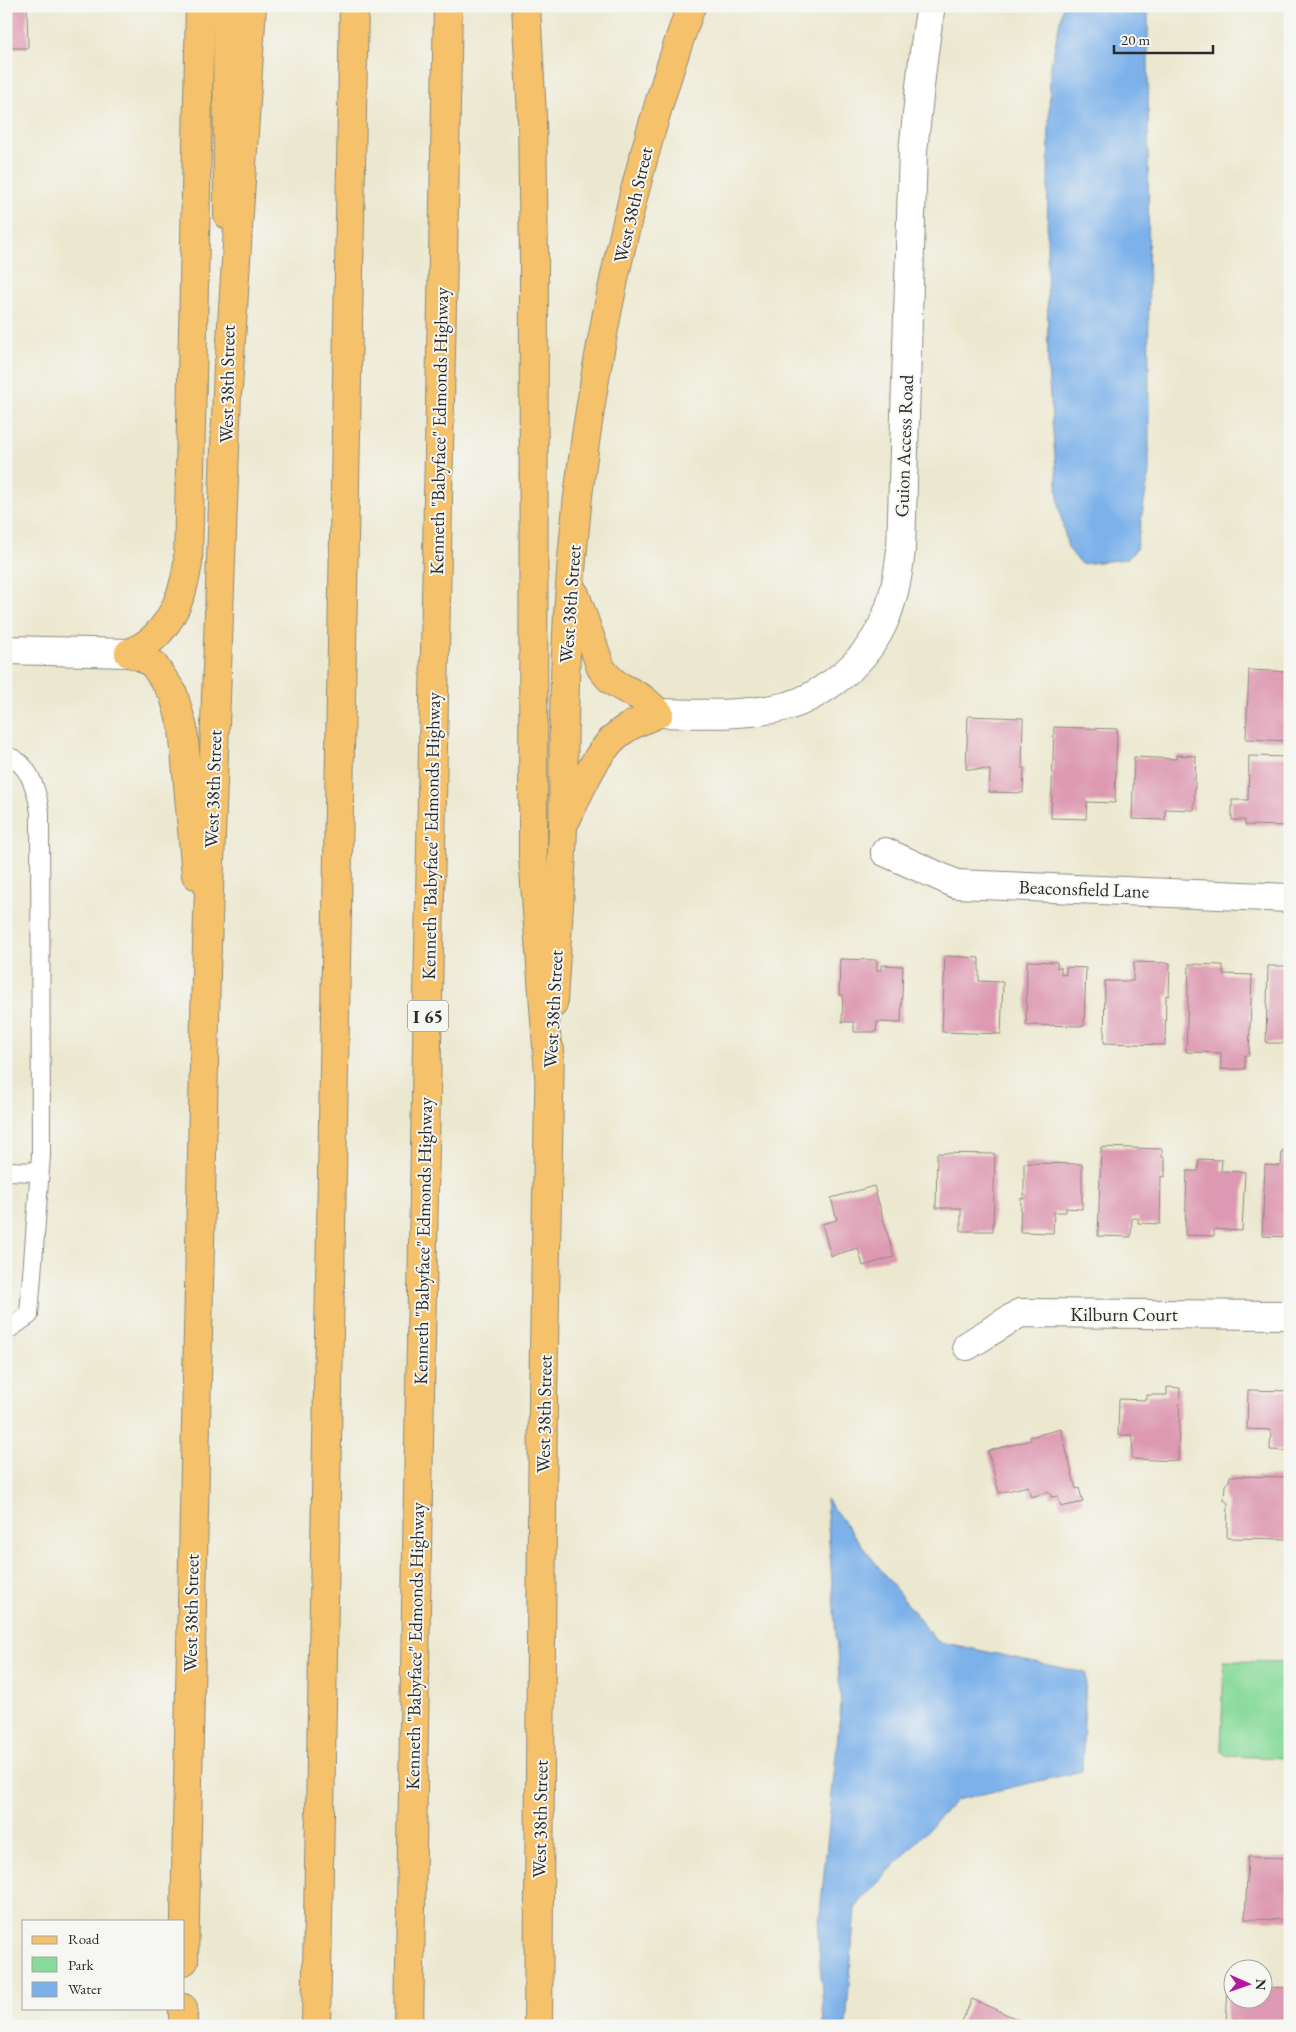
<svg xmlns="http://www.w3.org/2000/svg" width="1296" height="2032" viewBox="0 0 1296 2032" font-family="'EB Garamond',serif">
	<rect width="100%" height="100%" fill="#f6f6f2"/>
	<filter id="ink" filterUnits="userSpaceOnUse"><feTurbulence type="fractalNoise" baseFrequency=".02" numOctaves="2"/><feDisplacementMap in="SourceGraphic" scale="10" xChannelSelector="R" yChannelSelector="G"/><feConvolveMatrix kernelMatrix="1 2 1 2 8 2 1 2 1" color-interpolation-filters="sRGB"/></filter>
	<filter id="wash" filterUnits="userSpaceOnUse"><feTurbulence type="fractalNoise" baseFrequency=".0096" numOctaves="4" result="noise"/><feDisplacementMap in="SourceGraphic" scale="20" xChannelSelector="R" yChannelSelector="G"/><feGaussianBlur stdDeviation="1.12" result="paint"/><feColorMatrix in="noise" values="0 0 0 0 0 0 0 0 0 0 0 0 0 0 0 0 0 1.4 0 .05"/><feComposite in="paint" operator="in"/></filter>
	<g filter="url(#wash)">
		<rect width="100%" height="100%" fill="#ece8d0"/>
		<path fill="#88da9a" stroke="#5a8262" d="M1224,1661L1290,1662V1758L1226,1756L1221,1751Z"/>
		<g fill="#7bb1ea" stroke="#536e8a">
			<path d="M1063,6H1145L1148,15L1149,474L1136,550L1126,559L1081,564L1068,548L1059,508L1048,370L1047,236L1050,70Z"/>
			<path d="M826,1499L936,1641L1086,1673L1082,1771L956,1800L855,1907L846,2026H830L824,2024L818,1933L841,1705Z"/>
		</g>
		<g id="blocks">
			<g fill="#dd99b1">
				<path d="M6,6H27L28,48H6Z"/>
				<path d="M1249,670L1290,672V741L1246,739Z"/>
				<path d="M968,716L1023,718L1022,768H1024L1023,793L989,792L990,770L966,769Z"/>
				<path d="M1054,727L1117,729L1115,803L1087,802L1086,819L1051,818Z"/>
				<path d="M1176,755L1196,756L1194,810L1165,809V820L1132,819L1134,757L1176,759Z"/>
				<path d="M1249,756L1290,757V826L1245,825V820H1232V800H1248Z"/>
				<path d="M6,890H9L8,922H6Z"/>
				<path d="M945,956L979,958V981L1003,982L1001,1034L942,1032Z"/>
				<path d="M840,959L877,960V970H881V965L903,966L901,1023L877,1022L876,1032H854V1022H842L843,995H839Z"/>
				<path d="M1027,961L1057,962V968L1061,967V974L1066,975V967L1086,968L1084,1026L1026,1025Z"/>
				<path d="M1134,962L1170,963L1169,996L1166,995L1165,1045L1104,1043L1105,981H1133Z"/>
				<path d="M1189,964L1223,965V974L1252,975L1249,1055H1245V1069H1221V1053L1186,1052Z"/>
				<path d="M1268,966H1290V1043H1266Z"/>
				<path d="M1101,1147L1162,1149V1157L1165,1158V1177L1161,1176L1160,1224L1138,1223V1218H1132L1131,1237L1098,1236Z"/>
				<path d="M1282,1151H1290V1237L1262,1236L1265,1165L1281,1166Z"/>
				<path d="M937,1153L995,1154L993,1231H961V1208H936Z"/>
				<path d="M1199,1159L1222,1160L1221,1171L1245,1172L1242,1231L1214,1229V1236L1185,1235L1187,1171H1198Z"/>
				<path d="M1024,1163L1082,1164V1209L1066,1208V1212H1054L1053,1233L1020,1232L1021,1198L1024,1199Z"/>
				<path d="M874,1186L894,1257L863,1266L858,1248L831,1256L822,1224L837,1220L831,1198Z"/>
				<path d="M1167,1387L1180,1388L1178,1461L1132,1459L1133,1435H1118L1119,1399L1147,1400V1395H1167Z"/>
				<path d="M1248,1390L1290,1391V1451L1270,1450L1271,1430L1247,1429Z"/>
				<path d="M1061,1429L1076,1489L1079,1488L1083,1502L1061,1507L1058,1496L1051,1497L1050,1492L1031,1497L1028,1486L999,1493L988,1451L1031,1440L1030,1437Z"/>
				<path d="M1230,1476L1290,1477V1539L1227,1538L1228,1503L1224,1500L1225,1485L1229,1481Z"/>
				<path d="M1248,1857L1290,1858V1920L1245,1919Z"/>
				<path d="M1228,1986L1234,1987V2000H1264V1987L1290,1988V2026H1226Z"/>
				<path d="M972,1999L1026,2023L1025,2026H960Z"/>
			</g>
		</g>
	</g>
	<g filter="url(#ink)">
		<use href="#blocks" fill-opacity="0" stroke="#8c8a7e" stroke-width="1"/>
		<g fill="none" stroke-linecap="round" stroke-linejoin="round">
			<g stroke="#8c8a7e" stroke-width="20">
				<g id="service">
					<path d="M6,756C30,762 37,791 40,812L41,1155L29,1315L6,1331"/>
					<path d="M6,1171L39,1172"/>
				</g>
			</g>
			<g stroke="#8c8a7e" stroke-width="30">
				<g id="minor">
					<path d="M885,852L956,884L1290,898"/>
					<path d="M967,1346L1020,1313L1290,1315"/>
				</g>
			</g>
			<g stroke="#8c8a7e" stroke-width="30">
				<g id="tertiary">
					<path d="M6,650L129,653"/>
					<path d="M659,713C702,714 745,716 788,706C805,701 820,692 835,681C881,647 895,606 901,550L913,150C919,102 922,54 931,6"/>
				</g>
			</g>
			<g stroke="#8c8a7e" stroke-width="30">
				<g id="primary">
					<path d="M227,6L228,215"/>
					<path d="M129,653C166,639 183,600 188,563L200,6"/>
					<path d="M129,653L142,657L153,664L173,693L183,728L196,875"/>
					<path d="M566,820C580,791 598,744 627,728C637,722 648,718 659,713C653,708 648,703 643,699C624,686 616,689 601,668L575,594"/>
					<path d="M553,1004C556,945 561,886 563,827C564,791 563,755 564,720C565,646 570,570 578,496C598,330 635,164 691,6"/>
					<path d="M184,1961L206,974L228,365"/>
					<path d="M183,2026V2008"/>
					<path d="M538,2026L543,1397L550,1050"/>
				</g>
			</g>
			<g stroke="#8c8a7e" stroke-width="30">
				<g id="motorway">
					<path d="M526,6L532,116L534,263L533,857L549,1074"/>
					<path d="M228,388L252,6"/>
					<path d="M316,2026L354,6"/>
					<path d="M409,2026L418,1491L448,6"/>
				</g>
			</g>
			<use href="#service" stroke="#fff" stroke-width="18"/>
			<use href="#minor" stroke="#fff" stroke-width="28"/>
			<use href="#tertiary" stroke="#fff" stroke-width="28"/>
			<use href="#primary" stroke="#f5c16b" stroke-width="28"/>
			<use href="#motorway" stroke="#f5c16b" stroke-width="28"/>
		</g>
	</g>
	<g text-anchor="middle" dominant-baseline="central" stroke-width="4" stroke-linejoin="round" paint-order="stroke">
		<rect fill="#f6f6f2" stroke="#686867" stroke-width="1" x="408" y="1000.5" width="40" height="31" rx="4"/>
		<g font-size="18" font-weight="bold" fill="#2b2b2b">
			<text x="428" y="1016">I 65</text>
		</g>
		<g font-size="19" fill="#2b2b2b" stroke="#f6f6f2">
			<text transform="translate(633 205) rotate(-77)">West 38th Street</text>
			<text transform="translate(227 384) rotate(-89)">West 38th Street</text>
			<text transform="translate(439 431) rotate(-89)">Kenneth "Babyface" Edmonds Highway</text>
			<text transform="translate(904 446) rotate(-88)">Guion Access Road</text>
			<text transform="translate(570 604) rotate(-86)">West 38th Street</text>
			<text transform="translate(213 789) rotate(-88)">West 38th Street</text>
			<text transform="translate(431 836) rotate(-89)">Kenneth "Babyface" Edmonds Highway</text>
			<text transform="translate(1084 889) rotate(2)">Beaconsfield Lane</text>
			<text transform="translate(553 1009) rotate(-87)">West 38th Street</text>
			<text transform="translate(423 1241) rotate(-89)">Kenneth "Babyface" Edmonds Highway</text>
			<text x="1124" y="1314">Kilburn Court</text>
			<text transform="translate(544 1414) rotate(-89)">West 38th Street</text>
			<text transform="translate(191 1613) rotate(-89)">West 38th Street</text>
			<text transform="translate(415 1646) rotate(-89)">Kenneth "Babyface" Edmonds Highway</text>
			<text transform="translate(540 1819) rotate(-89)">West 38th Street</text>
		</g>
	</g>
	<rect width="1296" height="2032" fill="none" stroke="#f6f6f2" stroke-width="25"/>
	<rect x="22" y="1920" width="162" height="90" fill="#f6f6f2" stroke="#a5a5a2"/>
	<rect x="32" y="1936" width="25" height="8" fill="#f5c16b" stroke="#a5a5a2"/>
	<text x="68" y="1944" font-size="15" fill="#2b2b2b">Road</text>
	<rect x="32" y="1957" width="25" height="15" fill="#88da9a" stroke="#a5a5a2"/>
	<text x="68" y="1970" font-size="15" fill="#2b2b2b">Park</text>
	<rect x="32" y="1982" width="25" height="15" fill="#7bb1ea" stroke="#a5a5a2"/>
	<text x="68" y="1994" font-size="15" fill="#2b2b2b">Water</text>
	<g transform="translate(1248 1984) rotate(92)"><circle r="24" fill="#f6f6f2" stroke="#a5a5a2"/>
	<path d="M0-4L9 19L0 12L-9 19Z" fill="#b5179e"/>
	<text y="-8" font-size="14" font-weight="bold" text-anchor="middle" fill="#2b2b2b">N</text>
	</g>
	<path d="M1114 45v8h99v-8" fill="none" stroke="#2b2b2b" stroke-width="2.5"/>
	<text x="1121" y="45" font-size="15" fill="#2b2b2b" stroke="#f6f6f2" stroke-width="4" paint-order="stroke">20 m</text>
</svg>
